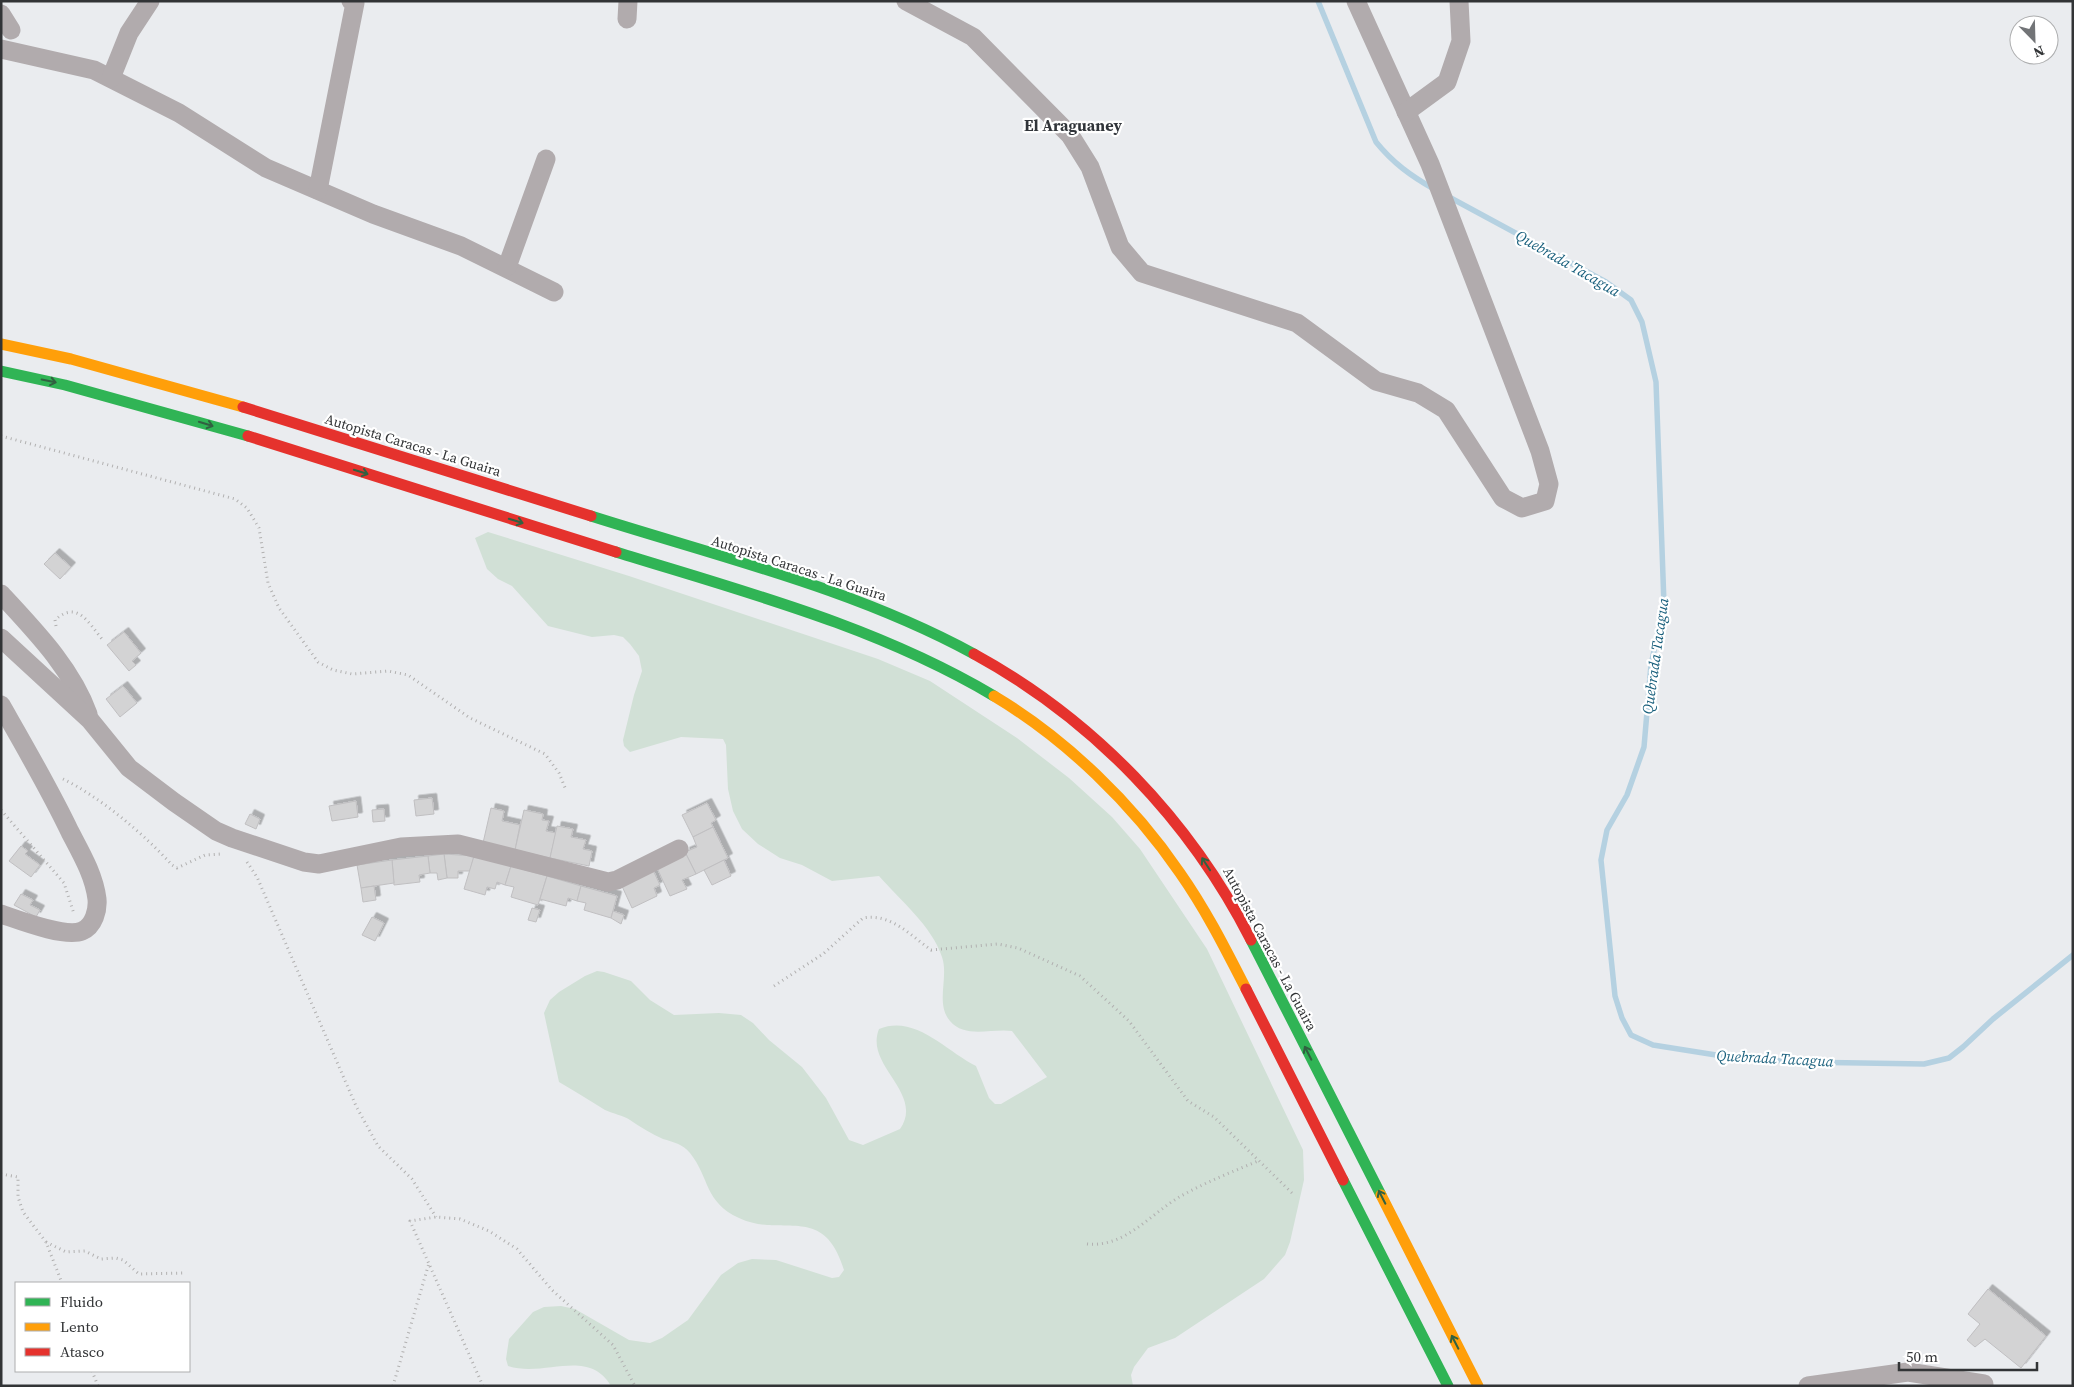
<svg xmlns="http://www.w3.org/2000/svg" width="2074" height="1387" viewBox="0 0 2074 1387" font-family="'Source Serif 4',serif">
	<defs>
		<filter id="shadow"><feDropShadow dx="4.5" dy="-4.5" stdDeviation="0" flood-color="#0004"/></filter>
	</defs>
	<rect width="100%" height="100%" fill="#eaecef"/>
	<path fill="#d1e0d6" d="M488,532L629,576L878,659L930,681L1017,738L1069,778L1112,817L1140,849L1207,949L1303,1150L1304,1180L1290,1242L1285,1255L1264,1279L1175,1338L1148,1348L1134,1367L1131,1375L1133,1386H611C588,1347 545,1378 508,1366L506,1359L509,1339L533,1312L544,1307L561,1306L575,1309L629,1340L650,1343L662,1338L688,1320L721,1275L738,1263L752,1259L776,1260L832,1278L839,1277L844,1270C823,1202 783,1239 739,1218C704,1202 710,1178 690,1153C683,1144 673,1142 663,1139C652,1134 640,1127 630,1120C623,1115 613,1114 605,1110C590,1101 575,1091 559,1082L544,1013L550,1000L559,992L585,976L597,971L604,972L631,981L650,1000L674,1015L719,1013L741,1015L753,1023L769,1040L802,1067L826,1098L849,1140L863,1145L900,1129C925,1093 864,1066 879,1029C915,1014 946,1051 976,1066L989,1098L995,1104H1001L1047,1077L1012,1031C992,1028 965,1039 950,1021C935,1004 949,977 942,957C932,926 900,900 879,876L832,881L802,865L780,858L758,844L742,829L733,811L728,789L726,745L723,739L681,737L630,752L624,746L623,740L634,695L642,671L639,656L630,644L623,637L614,635L592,637L548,626L512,586L498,579L487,569L475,538Z"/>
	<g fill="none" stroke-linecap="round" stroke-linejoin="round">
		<g stroke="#b5d1e1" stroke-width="5.5">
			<path d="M1318,1L1376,142C1393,163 1411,176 1434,189"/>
			<path d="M1449,197L1606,282L1631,300L1642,322L1656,382L1664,604L1651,665L1644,747L1627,795L1607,830L1601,860L1615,996L1622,1018L1631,1035L1653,1045L1735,1058L1798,1062L1924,1064L1949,1058L1963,1047L1993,1019L2073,955"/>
		</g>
	</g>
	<g fill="#d3d3d4" stroke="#c0bfc1" filter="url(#shadow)">
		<path d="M55,553L71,567L60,579L44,564Z"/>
		<path d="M124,632L141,653L132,661L136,665L129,671L107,645Z"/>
		<path d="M123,686L137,703L120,717L106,699Z"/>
		<path d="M432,798L434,814L416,816L414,800Z"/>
		<path d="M356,801L358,817L332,821L329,806Z"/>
		<path d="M707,803L716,820L711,823L713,827L693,837L682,815Z"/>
		<path d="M491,808L504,811L502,821L520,825L515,850L483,843Z"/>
		<path d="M384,809L385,821L373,822L372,810Z"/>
		<path d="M524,810L543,814L542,820L549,821L546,831L556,833L550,858L515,850Z"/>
		<path d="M250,814L260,819L256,829L245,824Z"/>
		<path d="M557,826L573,829L571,837L586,840L583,849L592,851L589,866L550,858Z"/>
		<path d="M713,827L728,858L696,874L685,852L697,847L693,837Z"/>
		<path d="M21,846L28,851L25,854L40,865L31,877L9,861Z"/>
		<path d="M444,854L474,856L470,871H458V878H447Z"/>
		<path d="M444,854L447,878L438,880L437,873H430L428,856Z"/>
		<path d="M686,854L696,874L682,880L687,889L670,896L657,868Z"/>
		<path d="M428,856L430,873L419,875L420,882L394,885L392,860Z"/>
		<path d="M474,856L511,866L505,885L497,882L495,889L487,887L485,895L464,889Z"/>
		<path d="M392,860L394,883L361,888L357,865Z"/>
		<path d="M724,860L731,876L712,885L704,870Z"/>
		<path d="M511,866L547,876L538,905L511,897L514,887L505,885Z"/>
		<path d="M653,870L660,885L654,888L657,896L632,908L621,884Z"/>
		<path d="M547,876L581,886L577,901L568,898L566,906L540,899Z"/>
		<path d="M374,886L376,900L363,902L361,888Z"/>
		<path d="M581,886L617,896L611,918L584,910L586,903L577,901Z"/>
		<path d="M21,894L33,900L30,905L40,910L36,917L14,905Z"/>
		<path d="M532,908L540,910L536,922L528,920Z"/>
		<path d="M613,911L624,915L621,924L611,918Z"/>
		<path d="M372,917L384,923L375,941L362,935Z"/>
		<path d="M1988,1289L2046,1336L2021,1368L1985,1339L1975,1347L1967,1340L1980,1324L1968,1314Z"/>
	</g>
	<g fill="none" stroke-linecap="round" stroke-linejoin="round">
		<g stroke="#b1b0b0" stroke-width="3" stroke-dasharray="1 4" stroke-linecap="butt">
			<path d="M1,436L235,499L247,508L259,528L268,583L279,608L318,662L333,670L352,674L388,671L408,675L470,718L545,754L559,773L566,790"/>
			<path d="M56,626L55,620C77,600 88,622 102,639"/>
			<path d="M63,779C100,797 144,834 172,865L177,868L205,855L221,854"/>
			<path d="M1,810L64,883L74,914"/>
			<path d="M247,862L257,877L356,1106L378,1146L412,1179L436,1217"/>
			<path d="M774,986L823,954L863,918C891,913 910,935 931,950L998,944L1018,948L1080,976L1129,1021L1188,1101L1214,1117L1292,1193"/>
			<path d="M1,1174L18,1177V1197L23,1212L46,1242L62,1283"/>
			<path d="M46,1242L66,1252L85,1251L101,1259L116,1258L123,1260L139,1274L183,1273"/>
			<path d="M1087,1244C1125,1248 1150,1214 1181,1196C1206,1182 1232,1172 1258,1161"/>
			<path d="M92,1371L98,1386"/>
			<path d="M393,1386L429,1263"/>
			<path d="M483,1386L410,1221L436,1217L460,1219L489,1231L517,1249L552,1290L613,1345L635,1386"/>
		</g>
		<g stroke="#b1abad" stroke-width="19">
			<path d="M906,1L973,37L1070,135L1090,167L1120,247L1142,273L1297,323L1376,381L1418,393L1446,410L1503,498L1522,508L1545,501L1549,484L1540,451L1430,164L1356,1"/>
			<path d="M1,14L11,30"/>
			<path d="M627,19L628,1"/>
			<path d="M1,49L94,70L179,113L266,168L373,214L461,246L554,292"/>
			<path d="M111,78L129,33L150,1"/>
			<path d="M1406,112L1447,82L1461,41L1459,1"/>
			<path d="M318,190L355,3L351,1"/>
			<path d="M507,267L546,159"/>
			<path d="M1,594C34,630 71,667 88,714"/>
			<path d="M1,638L90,720L129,768L174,802L216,831L232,838L304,862L319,864L401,847L458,844L608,882L617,880L679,849"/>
			<path d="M1,705C25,747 49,788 70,832C81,853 94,875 97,899C98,910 94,926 82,931C65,938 19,920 1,914"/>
			<path d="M1808,1386L1908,1372L1984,1384"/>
		</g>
		<g stroke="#30b455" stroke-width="11">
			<path d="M1,371L65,385L248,436"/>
			<path d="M591,516C720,557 855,589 974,654"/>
			<path d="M616,552C745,592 876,626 994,696"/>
			<path d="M1251,940L1381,1195"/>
			<path d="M1343,1180L1448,1386"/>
		</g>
		<g stroke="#ff9f0a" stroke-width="11">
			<path d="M1,344L71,359L243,407"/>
			<path d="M994,696C1066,739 1133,804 1180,873C1206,910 1226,950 1246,989"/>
			<path d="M1381,1195L1478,1386"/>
		</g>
		<g stroke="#e5322d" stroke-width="11">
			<path d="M243,407L591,516"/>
			<path d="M248,436L616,552"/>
			<path d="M974,654C1093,719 1190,820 1251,940"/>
			<path d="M1246,989L1343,1180"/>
		</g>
	</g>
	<defs><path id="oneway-shaft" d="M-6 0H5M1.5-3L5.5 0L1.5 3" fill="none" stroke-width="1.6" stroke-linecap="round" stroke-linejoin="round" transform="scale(1.25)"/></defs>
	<g stroke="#316141">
		<use href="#oneway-shaft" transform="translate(49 381) rotate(12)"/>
		<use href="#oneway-shaft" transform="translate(206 424) rotate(17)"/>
		<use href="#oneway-shaft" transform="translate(361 472) rotate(17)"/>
		<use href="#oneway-shaft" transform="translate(516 521) rotate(17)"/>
		<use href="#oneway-shaft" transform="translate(1206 864) rotate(-123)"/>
		<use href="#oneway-shaft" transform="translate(1308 1053) rotate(-117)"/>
		<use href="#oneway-shaft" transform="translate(1382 1197) rotate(-117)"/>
		<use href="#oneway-shaft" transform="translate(1455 1342) rotate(-117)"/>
	</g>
	<g text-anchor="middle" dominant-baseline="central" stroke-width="4.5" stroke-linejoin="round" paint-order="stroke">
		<g font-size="14" fill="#323436" stroke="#fff">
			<text transform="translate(413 445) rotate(17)">Autopista Caracas - La Guaira</text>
			<text transform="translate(799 568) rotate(18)">Autopista Caracas - La Guaira</text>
			<text transform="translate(1270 949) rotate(62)">Autopista Caracas - La Guaira</text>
		</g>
		<g font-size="15" font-style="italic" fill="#185f7c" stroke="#fff">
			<text transform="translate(1568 263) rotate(30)">Quebrada Tacagua</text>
			<text transform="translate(1655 656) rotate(-82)">Quebrada Tacagua</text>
			<text transform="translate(1775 1058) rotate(3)">Quebrada Tacagua</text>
		</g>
		<g font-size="16" font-weight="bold" fill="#31353a" stroke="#fff">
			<text x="1073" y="125">El Araguaney</text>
		</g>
	</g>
	<rect width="2074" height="1387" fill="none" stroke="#323436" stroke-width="5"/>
	<rect x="15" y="1282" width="175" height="90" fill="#ffffff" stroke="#adaeaf"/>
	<rect x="25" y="1298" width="25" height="8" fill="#30b455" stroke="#adaeaf"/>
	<text x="60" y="1307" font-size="15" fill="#323436">Fluido</text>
	<rect x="25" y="1323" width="25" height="8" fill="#ff9f0a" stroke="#adaeaf"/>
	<text x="60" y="1332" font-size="15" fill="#323436">Lento</text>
	<rect x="25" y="1348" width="25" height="8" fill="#e5322d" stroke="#adaeaf"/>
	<text x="60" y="1357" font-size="15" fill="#323436">Atasco</text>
	<g transform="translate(2034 40) rotate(157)"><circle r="24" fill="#ffffff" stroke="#adaeaf"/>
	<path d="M0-4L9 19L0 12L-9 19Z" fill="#727477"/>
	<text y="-8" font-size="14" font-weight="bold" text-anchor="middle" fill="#323436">N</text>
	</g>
	<path d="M1899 1362v8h138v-8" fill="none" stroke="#323436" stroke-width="2.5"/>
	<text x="1906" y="1362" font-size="15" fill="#323436" stroke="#ffffff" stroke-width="4" paint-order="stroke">50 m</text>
</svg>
